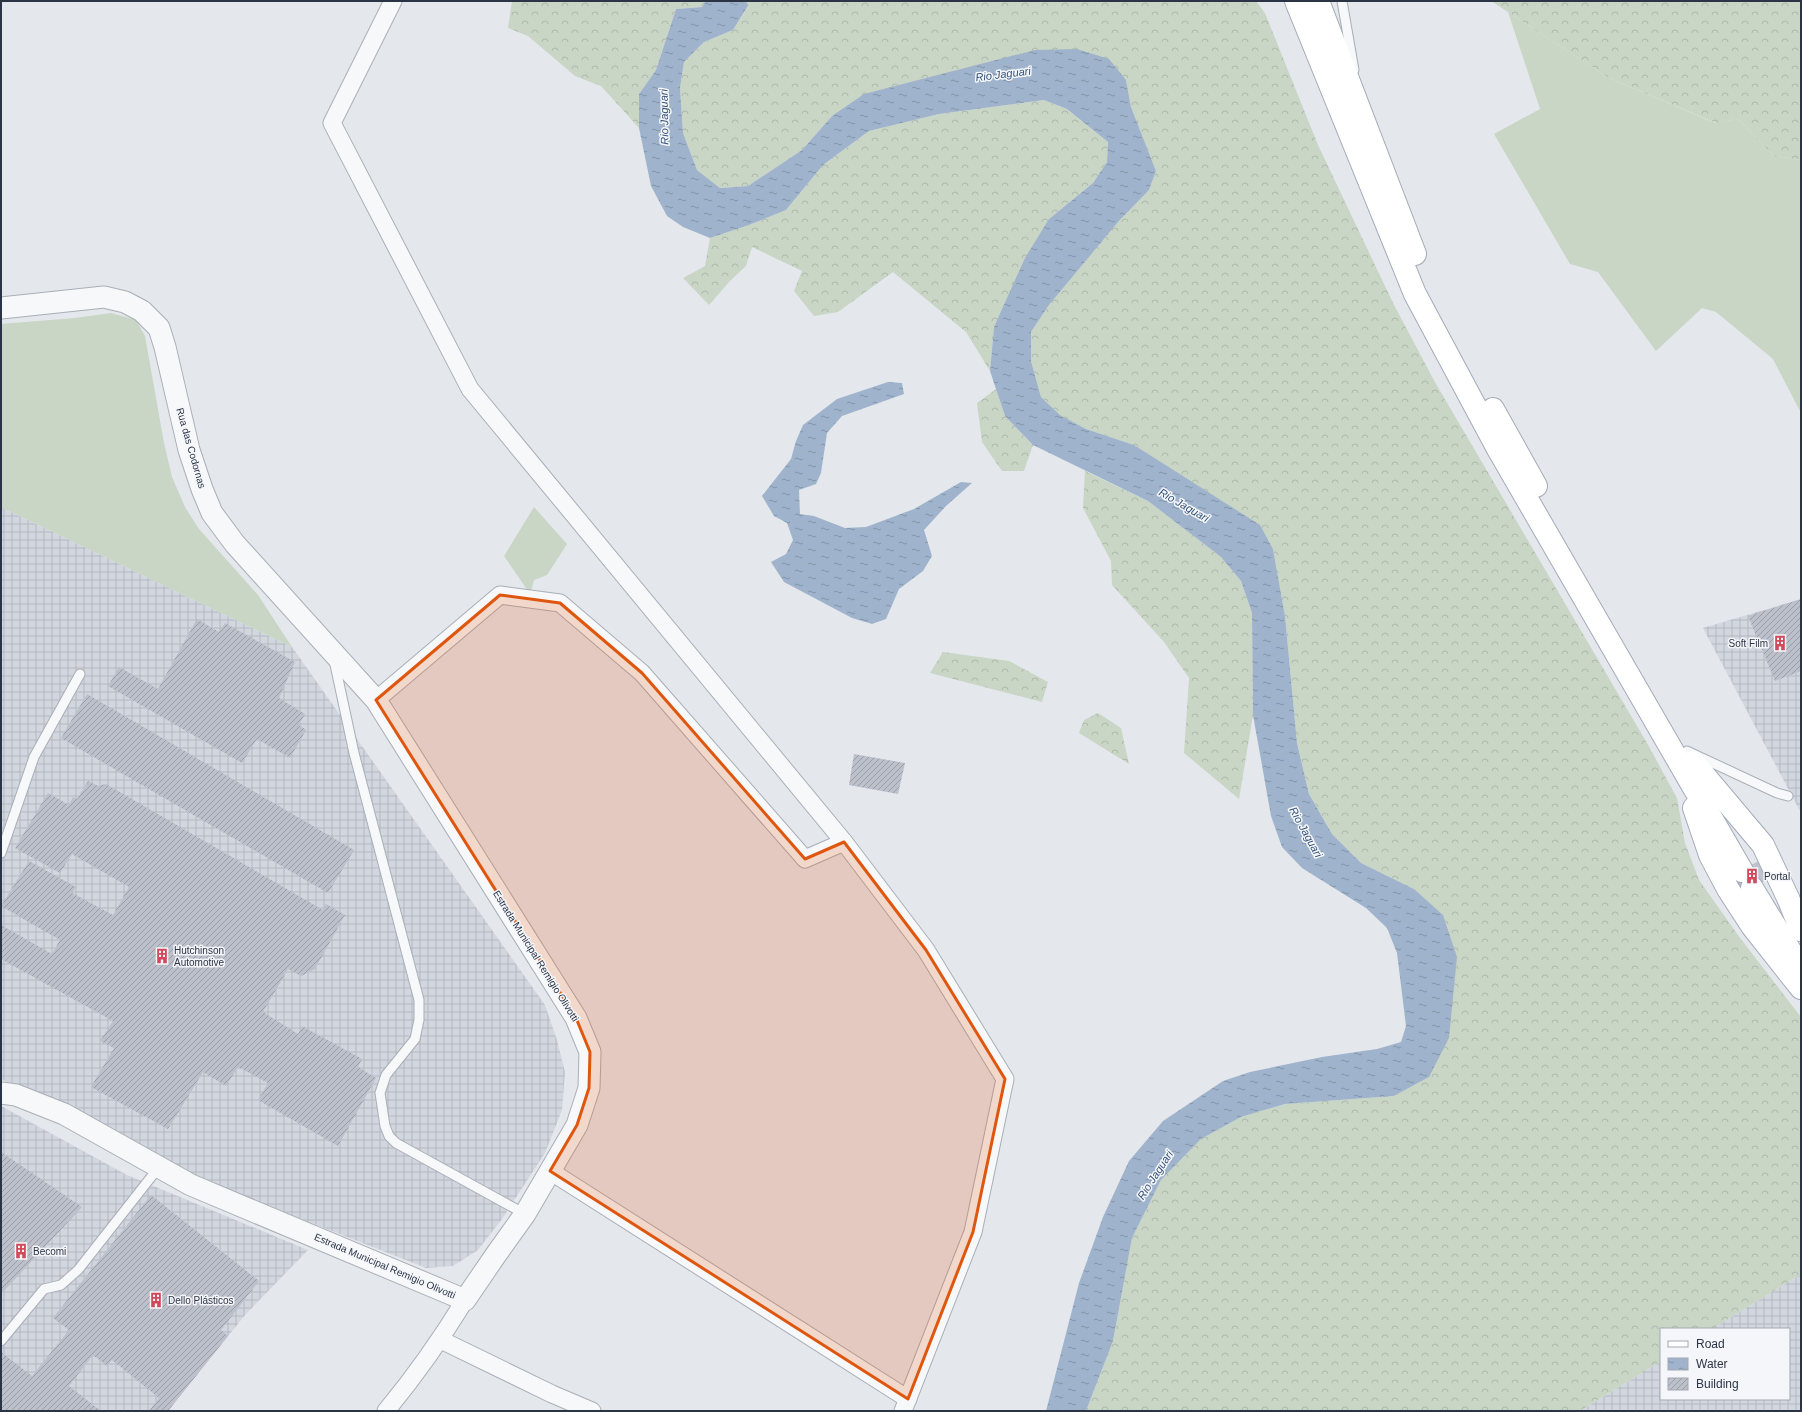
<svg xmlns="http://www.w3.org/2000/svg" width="1802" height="1412" viewBox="0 0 1802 1412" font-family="Arial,sans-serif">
	<defs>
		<pattern id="industrial-grid" width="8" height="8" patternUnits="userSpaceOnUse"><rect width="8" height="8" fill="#d2d6de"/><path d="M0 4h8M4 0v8" fill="none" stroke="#b4b8c0"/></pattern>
		<pattern id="forest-crowns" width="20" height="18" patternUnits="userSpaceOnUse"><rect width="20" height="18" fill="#c9d6c5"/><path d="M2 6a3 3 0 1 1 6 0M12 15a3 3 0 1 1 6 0" fill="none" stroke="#adb8ab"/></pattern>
		<pattern id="water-ripples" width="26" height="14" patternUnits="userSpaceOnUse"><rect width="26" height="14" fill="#9fb4cc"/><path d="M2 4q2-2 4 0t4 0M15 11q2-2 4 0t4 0" fill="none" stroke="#8293a7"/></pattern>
		<pattern id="building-hatch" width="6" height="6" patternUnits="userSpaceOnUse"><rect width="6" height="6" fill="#bbc0ca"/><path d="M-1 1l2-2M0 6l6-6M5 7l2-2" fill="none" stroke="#989da6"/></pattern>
	</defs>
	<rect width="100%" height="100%" fill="#e4e7ec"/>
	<g fill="url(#industrial-grid)">
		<path d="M1,507L292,647L545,1005L557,1040L565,1072L562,1110L545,1153L502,1219L478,1250L453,1266L426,1268L187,1174L1,1079Z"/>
		<path d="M1801,599V813L1703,628Z"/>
		<path d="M1,1106L127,1175L308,1250L245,1315L168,1411H1Z"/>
		<path d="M1801,1274V1411H1580L1661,1361V1399H1789V1329H1712Z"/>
	</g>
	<g fill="#c9d6c5">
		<path d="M1508,12L1609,78L1715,123L1738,119L1774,156L1801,160V413L1773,359L1716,312L1702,308L1656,351L1598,272L1570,264L1494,134L1540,109Z"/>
		<path d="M111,313L136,320L145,336L164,443L172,477L185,507L199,529L258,595L292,647L1,507V324L75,318Z"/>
		<path d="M534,507L567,544L547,575L534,580L530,594L504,556Z"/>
	</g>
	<g fill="url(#forest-crowns)">
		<path d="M512,1H706L702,7L676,9L656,70L639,94V128L601,86L575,76L528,36L508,28Z"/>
		<path d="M746,1H1256L1265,13L1318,145L1394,305L1436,384L1647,743L1677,798L1685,843L1699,880L1740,938L1801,1017V1274L1712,1329H1661V1361L1580,1411H1086L1113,1341L1132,1238L1161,1180L1201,1139L1241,1117L1285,1104L1394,1096L1429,1077L1414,889L1361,863L1332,834L1309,794L1297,743L1285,616L1273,549L1194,485L1134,445L1086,429L1060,415L1041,397L1031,361V332L1049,305L1119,221L1149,190L1156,171L1131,107L1126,80L832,116L802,150L748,186L720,188L697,170L683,133L680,88L684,62L704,42L733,30L748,7Z"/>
		<path d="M1491,1H1801V160L1774,156L1738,119L1716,123L1609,78Z"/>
		<path d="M1044,100L1067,109L1108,142L1107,162L1093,183L1049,219L994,327L990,371L966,332L893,272L838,312L814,316L794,291L802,271L752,247L746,266L730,281L709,305L683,278L705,266L710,238L749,225L786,210L823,165L869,131L939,114Z"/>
		<path d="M996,389L1005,416L1033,445L1024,471H1002L982,442L977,403Z"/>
		<path d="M1085,471L1148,501L1221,557L1241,581L1252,613L1253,715L1239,799L1184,753L1189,678L1164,642L1112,585L1111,561L1083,508Z"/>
		<path d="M943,652L1009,661L1048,682L1042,702L930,673Z"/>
		<path d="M1098,713L1121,728L1129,764L1079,733L1084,720Z"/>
	</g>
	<g fill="url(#water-ripples)">
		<path d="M706,1H746L748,6L733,30L704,42L684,62L680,88L683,133L697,170L720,188L748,186L802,150L832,116L864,94L1035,50L1077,49L1109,59L1126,80L1131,107L1156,171L1149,190L1119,221L1049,305L1031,332V361L1041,397L1060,415L1086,429L1134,445L1260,525L1273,549L1285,616L1297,743L1309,794L1332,834L1361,863L1414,889L1443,915L1457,957L1449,1038L1429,1077L1394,1096L1285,1104L1241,1117L1201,1139L1161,1180L1132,1238L1113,1341L1086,1411H1046L1079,1283L1103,1217L1129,1161L1163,1121L1223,1081L1250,1072L1322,1057L1377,1049L1401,1042L1406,1026L1397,953L1387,928L1366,908L1302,868L1282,847L1271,816L1253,715L1252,613L1241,581L1221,557L1148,501L1033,445L1005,416L990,371L994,327L1025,258L1049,219L1093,183L1107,162L1108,142L1067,109L1044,100L939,114L869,131L823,165L786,210L749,225L710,238L683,227L667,216L651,186L639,128V94L656,70L676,9L702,7Z"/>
		<path d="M888,382L902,383L904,394L842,416L827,433L821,473L816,484L799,490L800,514L814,516L845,528L866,527L914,509L961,482L972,483L946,506L924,530L932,556L923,571L899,589L886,619L872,624L852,618L784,582L771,562L786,554L793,540L787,523L774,516L762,496L791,459L796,441L803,425L837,399Z"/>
	</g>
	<g fill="url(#building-hatch)">
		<path d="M1801,599V671L1775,681L1748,616Z"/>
		<path d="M197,619L219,632L225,623L295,662L279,698L305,714L299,725L306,730L290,758L257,739L242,763L108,686L119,667L158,689Z"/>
		<path d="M87,694L354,850L328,893L61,738Z"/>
		<path d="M854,754L905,763L898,794L849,785Z"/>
		<path d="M88,781L98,786L106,784L323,910L326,904L345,915L315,969L301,976L288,969L263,1012L298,1034L302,1026L362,1059L358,1067L376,1078L338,1146L258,1100L268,1083L238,1067L226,1086L203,1072L168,1129L91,1087L114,1048L100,1041L113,1021L1,959V925L52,954L60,940L1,906L29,861L76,887L72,893L113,915L129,887L72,854L60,873L15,848L48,793L69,805L73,797L77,799Z"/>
		<path d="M1765,858L1774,874L1740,894L1731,878Z"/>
		<path d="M1,1152L82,1207L1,1294Z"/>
		<path d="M151,1195L259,1281L221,1330L228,1336L168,1411H149L159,1398L112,1360L107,1366L93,1355L69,1386L101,1411H1V1352L32,1376L69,1330L53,1318Z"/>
	</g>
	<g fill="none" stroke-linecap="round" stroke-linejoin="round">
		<path stroke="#bfc3cb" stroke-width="22" stroke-dasharray="22 11" stroke-linecap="butt" d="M1753,864L1763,882"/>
		<g stroke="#a9aeb7" stroke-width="11">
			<g id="service">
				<path d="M1342,1L1354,70"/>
				<path d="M334,660L354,753L419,1000V1020L415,1039L386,1075L380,1093L385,1126L389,1136L396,1143L525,1214"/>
				<path d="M1687,751L1777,793L1788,796"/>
				<path d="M1,853L34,757L80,674"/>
				<path d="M1,1341L44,1289L61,1285L78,1270L159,1167"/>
			</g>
		</g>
		<g stroke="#a9aeb7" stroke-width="19">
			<g id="minor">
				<path d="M393,1L332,123L470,389L844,842L926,950L1005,1079L973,1232L903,1411"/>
				<path d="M376,700L500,595L560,603L642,673L805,859L844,842"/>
				<path d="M550,1171L908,1399"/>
				<path d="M441,1340L552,1394L592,1411"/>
				<path d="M386,1411C415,1376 441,1339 465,1300"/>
			</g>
		</g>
		<g stroke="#a9aeb7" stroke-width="23">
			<path id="tertiary" d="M1,308L104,297L125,302L142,311L159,328L165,347L189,450L202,489L212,513L235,544L376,700L576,1018L590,1052L589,1088L577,1125L525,1214L495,1256L465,1300L191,1185L64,1114L16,1095L1,1093"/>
		</g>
		<g stroke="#a3abb8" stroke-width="24">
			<g id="primary">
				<path d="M1296,1L1415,294L1498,449L1742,871"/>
				<path d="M1318,1L1415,254"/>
				<path d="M1493,409L1536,486"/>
				<path d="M1693,762L1763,845L1788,898L1801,930"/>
				<path d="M1694,808L1710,855L1728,889L1752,926L1801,988"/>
				<path d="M1752,888L1800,967"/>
			</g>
		</g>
		<use href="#service" stroke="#f7f8fa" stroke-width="9"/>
		<use href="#minor" stroke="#f7f8fa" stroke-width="17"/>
		<use href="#tertiary" stroke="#f7f8fa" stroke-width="21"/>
		<use href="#primary" stroke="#fff" stroke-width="22"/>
	</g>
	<path fill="#df570f" fill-opacity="0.2" stroke="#df570f" stroke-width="3" stroke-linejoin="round" d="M500,595L560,603L642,673L805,859L844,842L926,950L1005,1079L973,1232L908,1399L550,1171L577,1125L589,1088L590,1052L576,1018L376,700Z"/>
	<defs>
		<g id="building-bare" transform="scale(1.2)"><path d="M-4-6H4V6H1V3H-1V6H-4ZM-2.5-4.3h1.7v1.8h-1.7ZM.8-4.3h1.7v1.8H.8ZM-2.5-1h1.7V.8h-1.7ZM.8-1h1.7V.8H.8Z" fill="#d1495b" stroke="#f4f6f9" stroke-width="2.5" paint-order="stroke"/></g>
	</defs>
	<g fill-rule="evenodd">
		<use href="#building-bare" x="1780" y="643"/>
		<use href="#building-bare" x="1752" y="876"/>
		<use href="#building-bare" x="162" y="956"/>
		<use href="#building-bare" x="21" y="1251"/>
		<use href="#building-bare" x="156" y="1300"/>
	</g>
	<g text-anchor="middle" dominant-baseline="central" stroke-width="3" stroke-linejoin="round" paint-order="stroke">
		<g font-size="10" fill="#2b3445" stroke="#f4f6f9">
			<text transform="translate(191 448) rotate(74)">Rua das Codornas</text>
			<text transform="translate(536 956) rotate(58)">Estrada Municipal Remigio Olivotti</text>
			<text transform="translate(385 1266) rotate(23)">Estrada Municipal Remigio Olivotti</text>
		</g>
		<g font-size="10" fill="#2b3445" stroke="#f4f6f9" text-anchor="start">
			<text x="1768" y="643" text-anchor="end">Soft Film</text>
			<text x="1764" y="876">Portal</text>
			<text x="174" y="950">Hutchinson<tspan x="174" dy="12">Automotive</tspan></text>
			<text x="33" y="1251">Becomi</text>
			<text x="168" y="1300">Dello Plásticos</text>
		</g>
		<g font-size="11" font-style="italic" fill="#34527a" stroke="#f4f6f9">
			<text transform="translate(1003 74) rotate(-7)">Rio Jaguari</text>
			<text transform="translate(664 117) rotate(-91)">Rio Jaguari</text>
			<text transform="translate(1184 505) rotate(30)">Rio Jaguari</text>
			<text transform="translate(1306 832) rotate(61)">Rio Jaguari</text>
			<text transform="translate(1155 1175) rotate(-57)">Rio Jaguari</text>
		</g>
	</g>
	<rect width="1802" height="1412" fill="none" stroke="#2b3445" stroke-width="4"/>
	<rect x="1660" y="1328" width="130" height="72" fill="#f4f6f9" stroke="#a4a8b1"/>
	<rect x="1668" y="1341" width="20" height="6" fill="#ffffff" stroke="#a4a8b1"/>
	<text x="1696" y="1348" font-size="12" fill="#2b3445">Road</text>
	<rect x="1668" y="1358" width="20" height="12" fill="url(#water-ripples)" stroke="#a4a8b1"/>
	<text x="1696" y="1368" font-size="12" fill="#2b3445">Water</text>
	<rect x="1668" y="1378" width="20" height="12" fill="url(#building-hatch)" stroke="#a4a8b1"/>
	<text x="1696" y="1388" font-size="12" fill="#2b3445">Building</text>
</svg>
